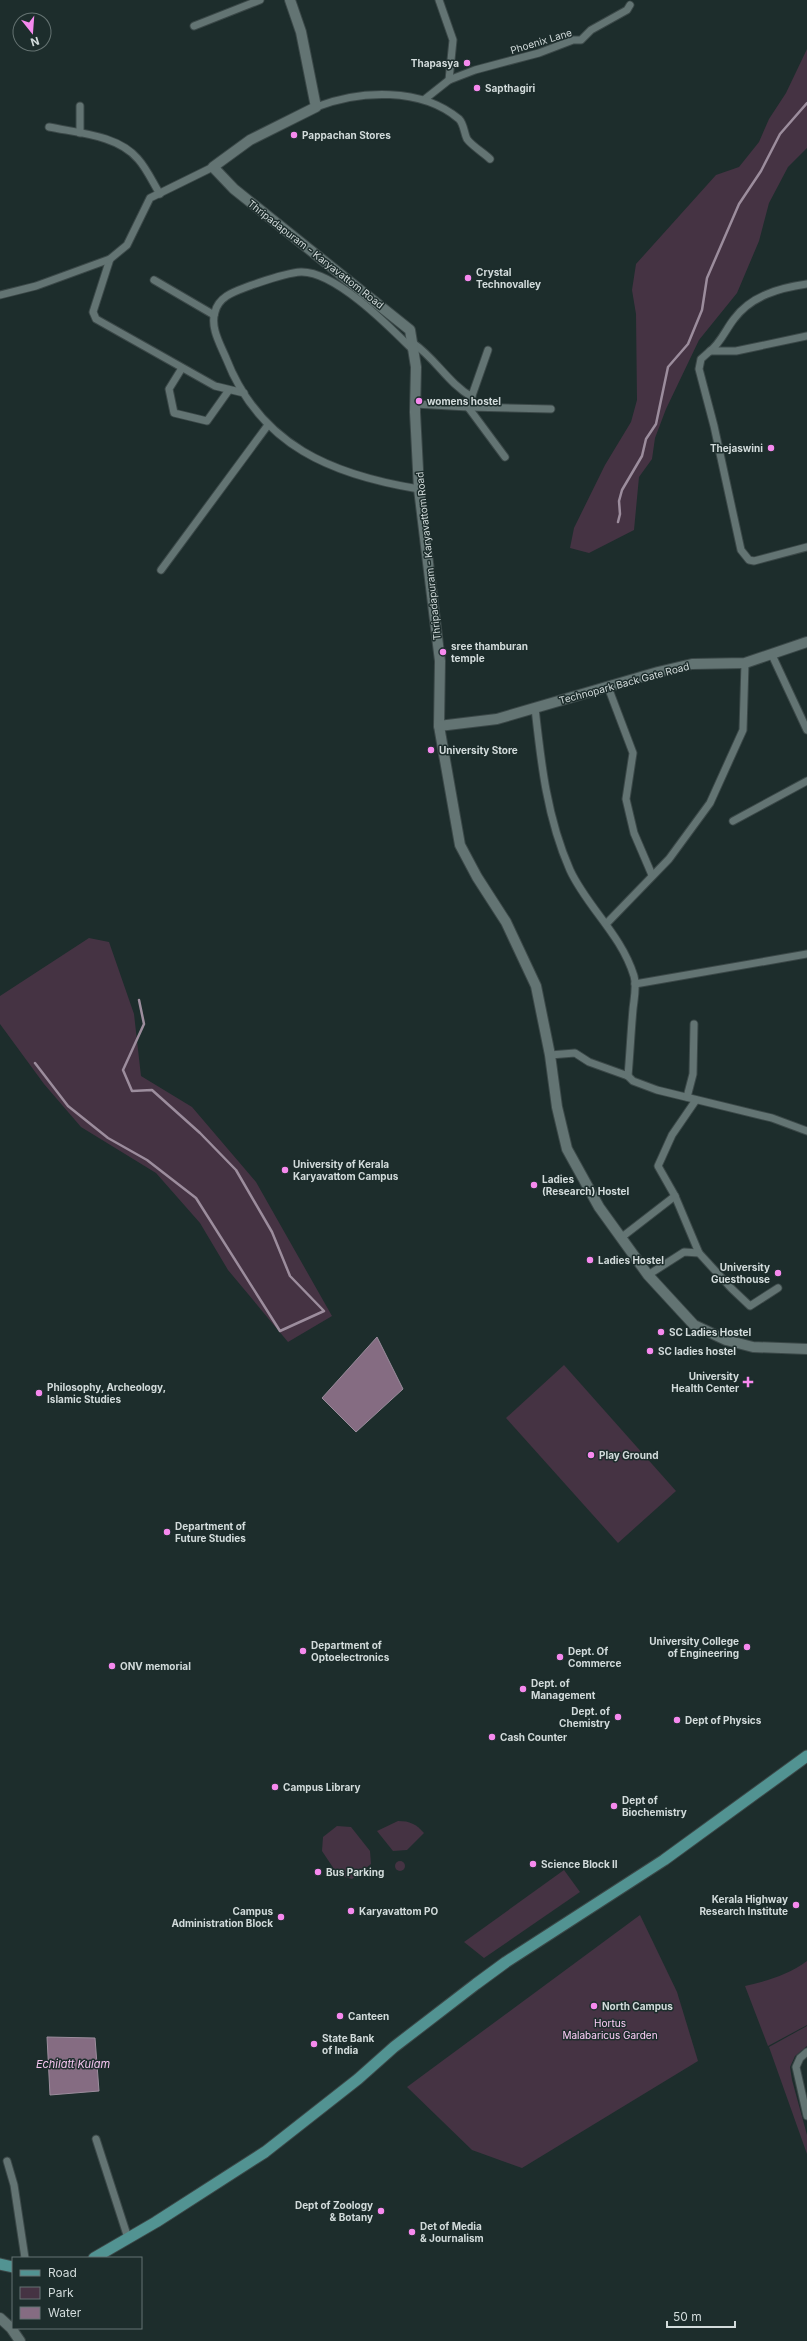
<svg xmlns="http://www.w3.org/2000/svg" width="807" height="2341" viewBox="0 0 807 2341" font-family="Inter,sans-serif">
	<rect width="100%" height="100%" fill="#1d2d2c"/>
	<g fill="#453343">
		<path d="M807,49V148L788,167L769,203L759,241L737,293L699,340L666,409L655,438L652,459L639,477L634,530L589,553L570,548L574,528L605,465L631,422L637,400L636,314L632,290L636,264L716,175L739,167L759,142L769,119L786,93Z"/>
		<path d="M89,938L109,942L134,1014L141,1076L192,1107L256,1182L332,1316L288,1342L228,1270L200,1223L156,1173L81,1127L44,1084L0,1024V996Z"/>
		<path d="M564,1365L676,1491L618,1543L506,1418Z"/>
		<path d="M398,1821C410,1821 416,1824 424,1833L407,1850L393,1851L377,1831Z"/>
		<path d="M337,1826L351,1827L370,1851L371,1864L352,1879L338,1875L322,1851L323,1837Z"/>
		<circle cx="400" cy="1866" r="5"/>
		<path d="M564,1870L580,1892L484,1958L464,1942Z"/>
		<path d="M640,1915L677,1992L698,2061L522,2168L472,2150L407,2087Z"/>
		<path d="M807,1961V2025L768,2046L745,1986C767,1981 788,1975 807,1961Z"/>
		<path d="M807,2026V2046L795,2056L790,2067L792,2080L807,2135V2154L769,2047Z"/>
	</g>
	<g fill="#856c82" stroke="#9c8d9d">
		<path d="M377,1337L403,1389L356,1432L322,1398Z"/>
		<path d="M47,2037L95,2038L99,2091L50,2095Z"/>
	</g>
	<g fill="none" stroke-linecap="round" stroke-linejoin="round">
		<g stroke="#9c8d9d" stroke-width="2.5">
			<path d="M618,522L620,514L619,501L622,490L642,456L646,439L656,424L668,367L688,344L702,310L707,278L739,204L761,171L780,134L807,103"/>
			<path d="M35,1063L68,1106L108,1138L147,1160L196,1198L280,1331L324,1311L290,1276L272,1232L236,1170L200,1133L152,1090L132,1091L123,1070L144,1024L139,1000"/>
		</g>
		<g stroke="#3b4848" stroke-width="9">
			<g id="street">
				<path d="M439,0L453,40L449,80"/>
				<path d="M194,26L260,0"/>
				<path d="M425,99L449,80L475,70L539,53L573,40H581L591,30L627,10L630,5"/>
				<path d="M80,106V133"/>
				<path d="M316,107C360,90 421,87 459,119C464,124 464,133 467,139C472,146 484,153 490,159"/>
				<path d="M49,127C78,133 118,135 138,159C147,169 153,183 160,194"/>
				<path d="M110,259L93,312L96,319L215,386L244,393"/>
				<path d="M154,280L214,315"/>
				<path d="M807,284C779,288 751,296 734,319C726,329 720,344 710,351H736L807,336"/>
				<path d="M0,295L36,286L110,259L127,245L150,198L213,167"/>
				<path d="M413,343C436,359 448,383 472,397"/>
				<path d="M413,350C390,327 335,271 301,272C285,273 267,280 252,285C237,291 219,295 215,312C210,327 220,344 226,358C260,446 333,475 419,489"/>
				<path d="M710,351L701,359L699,369L714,426L741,550L749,560L754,561L807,547"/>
				<path d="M182,368L169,389L174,413L207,421L229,390"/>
				<path d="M415,404L468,407L488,350"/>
				<path d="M468,407L551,409"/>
				<path d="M468,407L505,457"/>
				<path d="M161,570L268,425"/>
				<path d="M772,655L807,730"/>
				<path d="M608,687L633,753L626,799L634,833L652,875"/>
				<path d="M535,708C541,763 547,818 570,870C587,907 621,934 634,976C637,986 634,999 633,1009C631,1031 630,1053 628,1076"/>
				<path d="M733,821L807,781"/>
				<path d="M607,923L669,859L710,803L743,730L745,663"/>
				<path d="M635,984L807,954"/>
				<path d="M550,1055L575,1053L589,1062L628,1076L633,1081L657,1090L772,1118L807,1131"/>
				<path d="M687,1097L693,1074L694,1024"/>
				<path d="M696,1100L672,1135L658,1166L675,1196L699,1253"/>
				<path d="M622,1237L675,1196"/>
				<path d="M648,1275L684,1252L699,1253L731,1288L750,1306L778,1288"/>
				<path d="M807,2052L800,2058L796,2067L807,2116"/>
				<path d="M96,2139L128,2238"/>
				<path d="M7,2161L14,2185L25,2258"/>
			</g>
		</g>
		<g stroke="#3b4848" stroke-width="12">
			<g id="secondary">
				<path d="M290,0L301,32L316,107L250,140L213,167L234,189L410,330L416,367L415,412L419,489L440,661L439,726L460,845L477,877L506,922L536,986L550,1055L557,1107L567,1149L599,1207L648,1275L694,1325L726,1340L753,1347L807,1349"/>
				<path d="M439,726L497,719L658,672L692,664L745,663L807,642"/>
				<path d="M0,2318L11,2328L20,2341"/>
			</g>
		</g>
		<g stroke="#3b4848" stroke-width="13">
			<g id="primary">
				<path d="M94,2258L156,2222L265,2152L358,2079L394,2047L476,1984L506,1962L664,1860L807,1756"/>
				<path d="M0,2264L13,2267"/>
			</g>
		</g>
		<use href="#street" stroke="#637473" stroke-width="7"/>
		<use href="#secondary" stroke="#637473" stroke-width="10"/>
		<use href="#primary" stroke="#529392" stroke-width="11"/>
	</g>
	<g fill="#f689ee" stroke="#1d2d2c" stroke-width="1.5">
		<circle cx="467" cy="63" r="4"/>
		<circle cx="477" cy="88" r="4"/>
		<circle cx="294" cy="135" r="4"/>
		<circle cx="468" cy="278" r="4"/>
		<circle cx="419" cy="401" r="4"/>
		<circle cx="771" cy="448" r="4"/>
		<circle cx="443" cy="652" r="4"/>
		<circle cx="431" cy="750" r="4"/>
		<circle cx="285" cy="1170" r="4"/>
		<circle cx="534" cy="1185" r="4"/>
		<circle cx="590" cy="1260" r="4"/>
		<circle cx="778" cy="1273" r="4"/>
		<circle cx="661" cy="1332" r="4"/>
		<circle cx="650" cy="1351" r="4"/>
		<path d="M746 1376h4v4h4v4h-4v4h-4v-4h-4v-4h4z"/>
		<circle cx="39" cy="1393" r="4"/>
		<circle cx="591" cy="1455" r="4"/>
		<circle cx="167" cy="1532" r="4"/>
		<circle cx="747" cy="1647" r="4"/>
		<circle cx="303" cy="1651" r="4"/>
		<circle cx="560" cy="1657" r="4"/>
		<circle cx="112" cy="1666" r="4"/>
		<circle cx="523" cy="1689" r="4"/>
		<circle cx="618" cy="1717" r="4"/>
		<circle cx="677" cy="1720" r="4"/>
		<circle cx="492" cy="1737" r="4"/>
		<circle cx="275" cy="1787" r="4"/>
		<circle cx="614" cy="1806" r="4"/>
		<circle cx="533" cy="1864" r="4"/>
		<circle cx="318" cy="1872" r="4"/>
		<circle cx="796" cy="1905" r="4"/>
		<circle cx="351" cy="1911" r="4"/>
		<circle cx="281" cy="1917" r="4"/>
		<circle cx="594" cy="2006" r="4"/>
		<circle cx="340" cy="2016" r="4"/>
		<circle cx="314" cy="2044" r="4"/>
		<circle cx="381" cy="2211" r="4"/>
		<circle cx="412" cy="2232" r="4"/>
	</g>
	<g text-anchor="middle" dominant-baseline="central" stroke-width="3" stroke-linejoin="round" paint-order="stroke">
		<g font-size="10" fill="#d2dbdb" stroke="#1d2d2c">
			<text transform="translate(541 41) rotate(-17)">Phoenix Lane</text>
			<text transform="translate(316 254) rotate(38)">Thripadapuram - Karyavattom Road</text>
			<text transform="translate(428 556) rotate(-96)">Thripadapuram - Karyavattom Road</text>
			<text transform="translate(624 683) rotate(-15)">Technopark Back Gate Road</text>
		</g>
		<g font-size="10" font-weight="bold" fill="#d2dbdb" stroke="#1d2d2c" text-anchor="start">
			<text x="459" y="63" text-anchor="end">Thapasya</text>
			<text x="485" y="88">Sapthagiri</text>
			<text x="302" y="135">Pappachan Stores</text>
			<text x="476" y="272">Crystal<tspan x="476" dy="12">Technovalley</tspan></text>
			<text x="427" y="401">womens hostel</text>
			<text x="763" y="448" text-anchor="end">Thejaswini</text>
			<text x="451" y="646">sree thamburan<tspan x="451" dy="12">temple</tspan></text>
			<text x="439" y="750">University Store</text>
			<text x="293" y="1164">University of Kerala<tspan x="293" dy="12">Karyavattom Campus</tspan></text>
			<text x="542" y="1179">Ladies<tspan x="542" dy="12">(Research) Hostel</tspan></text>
			<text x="598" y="1260">Ladies Hostel</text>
			<text x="770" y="1267" text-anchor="end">University<tspan x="770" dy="12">Guesthouse</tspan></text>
			<text x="669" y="1332">SC Ladies Hostel</text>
			<text x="658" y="1351">SC ladies hostel</text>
			<text x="739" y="1376" text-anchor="end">University<tspan x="739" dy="12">Health Center</tspan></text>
			<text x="47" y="1387">Philosophy, Archeology,<tspan x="47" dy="12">Islamic Studies</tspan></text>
			<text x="599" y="1455">Play Ground</text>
			<text x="175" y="1526">Department of<tspan x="175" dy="12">Future Studies</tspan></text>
			<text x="739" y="1641" text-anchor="end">University College<tspan x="739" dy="12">of Engineering</tspan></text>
			<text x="311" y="1645">Department of<tspan x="311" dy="12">Optoelectronics</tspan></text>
			<text x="568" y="1651">Dept. Of<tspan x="568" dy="12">Commerce</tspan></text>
			<text x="120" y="1666">ONV memorial</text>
			<text x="531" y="1683">Dept. of<tspan x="531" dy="12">Management</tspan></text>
			<text x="610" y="1711" text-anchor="end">Dept. of<tspan x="610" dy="12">Chemistry</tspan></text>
			<text x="685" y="1720">Dept of Physics</text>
			<text x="500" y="1737">Cash Counter</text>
			<text x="283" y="1787">Campus Library</text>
			<text x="622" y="1800">Dept of<tspan x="622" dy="12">Biochemistry</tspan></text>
			<text x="541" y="1864">Science Block II</text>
			<text x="326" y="1872">Bus Parking</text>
			<text x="788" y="1899" text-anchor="end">Kerala Highway<tspan x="788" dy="12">Research Institute</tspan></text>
			<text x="273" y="1911" text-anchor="end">Campus<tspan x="273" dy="12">Administration Block</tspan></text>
			<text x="359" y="1911">Karyavattom PO</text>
			<text x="602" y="2006">North Campus</text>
			<text x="348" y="2016">Canteen</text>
			<text x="322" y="2038">State Bank<tspan x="322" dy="12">of India</tspan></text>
			<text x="373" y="2205" text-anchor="end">Dept of Zoology<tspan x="373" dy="12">&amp; Botany</tspan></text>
			<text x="420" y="2226">Det of Media<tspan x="420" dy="12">&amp; Journalism</tspan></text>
		</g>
		<g font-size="10" fill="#fecff9" stroke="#1d2d2c">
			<text x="610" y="2023">Hortus<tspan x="610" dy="12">Malabaricus Garden</tspan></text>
		</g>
		<g font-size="11" font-style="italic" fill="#f4c5ef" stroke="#1d2d2c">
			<text x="73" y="2064">Echilatt Kulam</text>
		</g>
	</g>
	<rect x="12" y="2257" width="130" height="72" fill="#1d2d2c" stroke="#657372"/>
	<rect x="20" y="2270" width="20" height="6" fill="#529392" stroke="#657372"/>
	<text x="48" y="2277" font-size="12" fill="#d2dbdb">Road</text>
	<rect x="20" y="2287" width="20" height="12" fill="#453343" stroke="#657372"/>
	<text x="48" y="2297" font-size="12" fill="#d2dbdb">Park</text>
	<rect x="20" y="2307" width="20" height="12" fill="#856c82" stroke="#657372"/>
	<text x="48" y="2317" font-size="12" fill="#d2dbdb">Water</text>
	<g transform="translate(32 32) rotate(163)"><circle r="19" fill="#1d2d2c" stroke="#657372"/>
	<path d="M0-3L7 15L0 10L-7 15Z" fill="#f689ee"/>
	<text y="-6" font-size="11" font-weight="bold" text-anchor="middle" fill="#d2dbdb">N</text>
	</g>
	<path d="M667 2321v6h68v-6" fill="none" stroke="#d2dbdb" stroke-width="2"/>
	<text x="673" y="2321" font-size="12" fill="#d2dbdb" stroke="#1d2d2c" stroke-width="3" paint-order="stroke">50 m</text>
</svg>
